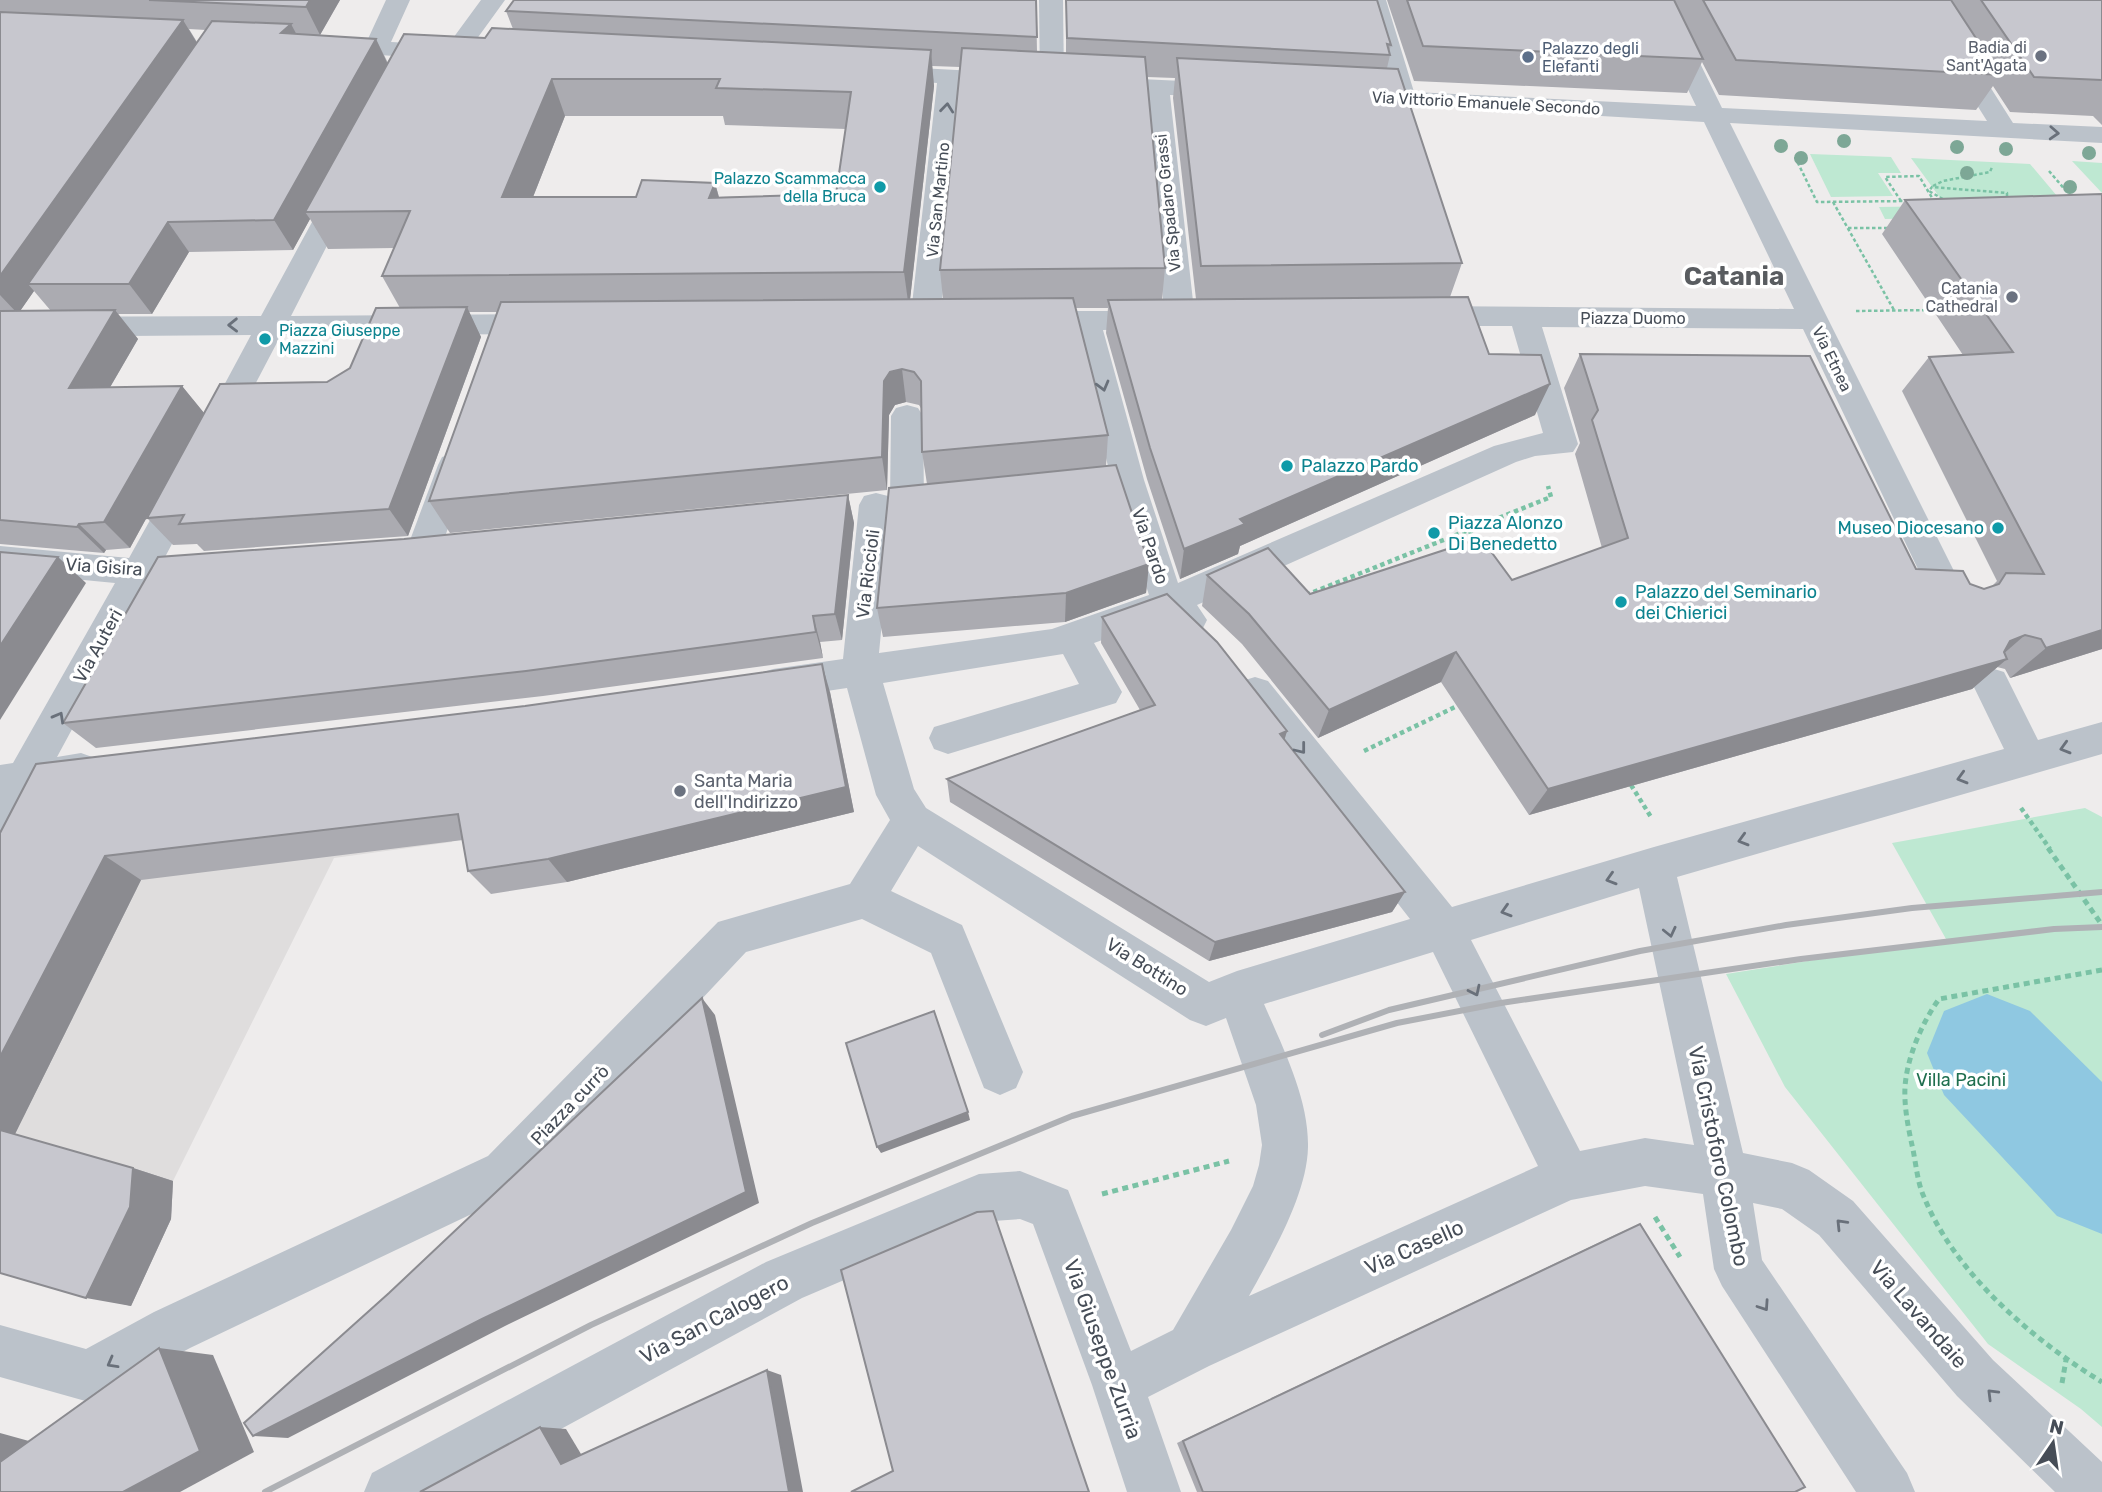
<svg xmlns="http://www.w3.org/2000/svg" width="2102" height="1492" viewBox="0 0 2102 1492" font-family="Rubik,sans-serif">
	<rect width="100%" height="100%" fill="#eeecec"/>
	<path fill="#dfdddd" d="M460,792L452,842L334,858L173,1181L171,1219L131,1306L0,1268V935L63,806Z"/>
	<g fill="#bee8d2">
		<path d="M1810,154L1891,157L1901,173H1878L1893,196L1831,197Z"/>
		<path d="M1911,158L2030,164L2073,215L1885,219L1879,207L1946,206Z"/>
		<path d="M2072,161L2102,163V193Z"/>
		<path d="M2085,808L2102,817V1427L2081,1409L1988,1344L1785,1087L1726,974L1946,939L1892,843Z"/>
	</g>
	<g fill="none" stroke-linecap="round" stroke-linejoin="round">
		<path fill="#8fc8e1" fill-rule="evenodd" d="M1987,994L2030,1011L2102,1082V1234L2057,1216L1944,1095L1927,1053L1944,1011Z"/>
		<g stroke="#7ac2a5" stroke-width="2.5" stroke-dasharray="3.5 2.5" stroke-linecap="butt">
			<path d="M1795,157L1817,202L1908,201"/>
			<path d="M2049,171L2073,199"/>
			<path d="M1933,186L1943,181L1990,172L1992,167"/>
			<path d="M1901,201L1885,177L1919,176L1934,201"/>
			<path d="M1833,202L1894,310"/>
			<path d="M1948,202L1929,191L1932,187L2007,193V200"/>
			<path d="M1848,228H1893"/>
			<path d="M1856,311L1932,310"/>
		</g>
		<g stroke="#7ac2a5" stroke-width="4.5" stroke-dasharray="4.5 3.5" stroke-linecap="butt">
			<path d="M1469,530L1478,544"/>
			<path d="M1306,595L1551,497L1548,486"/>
			<path d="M1364,751L1457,706"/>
			<path d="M1631,785L1651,817"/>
			<path d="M2021,808L2050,849"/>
		</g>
		<g stroke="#7ac2a5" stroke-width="5" stroke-dasharray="6 4.5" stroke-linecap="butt">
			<path d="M2048,848L2102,925"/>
			<path d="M2102,970L1939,999C1922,1023 1907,1057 1905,1087C1904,1106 1908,1127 1912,1145C1916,1162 1917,1182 1924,1197C1955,1274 2033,1340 2102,1382"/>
			<path d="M1102,1194L1229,1161"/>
			<path d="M1655,1217L1680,1257"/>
			<path d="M2062,1383L2066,1360"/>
		</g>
		<g fill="#bbc2ca" fill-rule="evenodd">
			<path d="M386,0H410L391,42L448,45L481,0H505L463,58L454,60L320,51L316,46L320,41H367Z"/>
			<path d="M1039,0H1063L1064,82L1061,87L1052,89L1043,87L1040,82Z"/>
			<path d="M1362,0H1386L1414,92L1696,106L1645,0H1669L1722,108L1987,121L1911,0H1935L2013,123L2102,127V143L1730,123L1970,603L1965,613L1952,617L1939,613L1803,329L1542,327L1578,444L1573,452L1535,456L1516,462L1197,605L1207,620L1202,630C1184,636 1177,631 1164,618L1094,643L1122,692L1116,703L1103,707L948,754L934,749L929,738L934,727L1079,684L1063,654L883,683L914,789L926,808L1209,982L1237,971L1410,919L1242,703L1236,692L1242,681L1255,677L1268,681L1452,907L1654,847L2004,749L1972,683L1978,672L1991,668L2004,672L2038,740L2102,722V754L1677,877L1743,1153L1792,1163L1809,1170L1853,1201L1993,1360L2102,1462V1492H2055L1957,1396L1819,1235L1782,1209L1753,1203L1762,1260L1907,1473L1915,1492H1856L1722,1286L1714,1269L1703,1194L1645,1186L1571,1200L1209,1366L1148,1397L1181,1492H1127L1092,1385L1033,1224L1020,1219L980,1222L802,1298L445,1492H364L372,1473L766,1262L979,1174L1020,1171L1068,1190L1131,1351L1173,1330L1231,1230L1253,1186L1259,1165L1262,1145L1256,1105L1226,1018L1206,1026L1190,1020L918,846L891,891L962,925L1023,1072L1016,1088L1000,1095L984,1088L931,953L862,919L746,952L522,1190L190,1348L89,1402L0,1377V1325L86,1349L154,1312L488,1156L718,922L850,884L890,820L876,795L847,688L773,699L760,695L754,684L760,673L773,669L843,659L859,505L864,496L876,493L888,496L890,501L891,416L896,408L907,405L918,408L923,416L924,502L919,511L907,514L895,511L893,506L879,653L1052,629L1149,595L1116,493L1069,498L1057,495L1052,486L1057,477L1109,470L1074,330L1028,331L1018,328L1013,321L1018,314L1028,311H1164L1145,94L1088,89L1085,84L1088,79L1097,77L1226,83L1235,85L1238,90L1235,95L1226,97L1170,95L1195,319L1190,326C1182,328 1176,326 1168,327C1146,329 1125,329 1103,330L1144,480L1178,583L1494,446L1543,433L1512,326H1423L1413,323L1408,316L1413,309L1423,306L1794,309L1704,122L1347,101L1344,96L1347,91L1389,90ZM1639,888L1694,1145L1645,1138L1580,1151L1471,940ZM1433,952L1538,1166L1249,1296C1272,1254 1307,1195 1308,1147C1309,1099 1283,1048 1264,1004Z"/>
			<path d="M881,66L1013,73L1022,75L1025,80L1022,85L1013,87L962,85L940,322L935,329L925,332L915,329L910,322L937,83L872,78L869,73L872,68Z"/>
			<path d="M343,181L353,183L356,189L291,316L544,314L555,317L559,324L555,331L544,334L281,335L227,438L216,441L205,438L200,430L251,335L0,337V317L261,316L330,189L333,183Z"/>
			<path d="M454,453L466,457L470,465L440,551L435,560L423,564L411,560L406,551L438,465L442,457Z"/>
			<path d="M186,474L198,477L203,486L165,557L204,554L216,558L221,567L216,576L204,580L150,585L57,757L81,753L95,758L100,770L95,782L81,787L37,793L14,837L0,842V765L13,763L115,583L0,572V546L129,558L174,477Z"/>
		</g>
		<g stroke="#afb1b5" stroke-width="6">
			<path d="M1322,1035L1389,1010L1640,951L1786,925L1912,908L2102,892"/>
			<path d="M265,1492L591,1325L812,1223L1072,1116L1397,1023L1501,1003L1801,959L2054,929L2102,927"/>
		</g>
	</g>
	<g fill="#7da796">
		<circle cx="1844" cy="141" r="7"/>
		<circle cx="1781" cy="146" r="7"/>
		<circle cx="1957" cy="147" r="7"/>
		<circle cx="2006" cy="149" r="7"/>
		<circle cx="2089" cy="153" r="7"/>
		<circle cx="1801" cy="158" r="7"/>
		<circle cx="1967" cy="173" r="7"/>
		<circle cx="2070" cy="187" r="7"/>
	</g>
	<g fill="#ababb1" fill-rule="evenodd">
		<path d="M0,0H340L320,35L376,39L388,63L485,38L513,29L506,11L1036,0L1037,52L1066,53V0H1377L1391,45L1389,52L1390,55L1387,68L1462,263L1450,297L1489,354L1535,415L1240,546L1238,554L1180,579L1147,479L1106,333L1108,308H1075L1108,435L1106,466L1149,564L1146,593L1065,622L883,637L877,608L927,484L922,452V410L919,405L906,402L895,405L889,415L887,490L450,533L429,501L497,312H469L481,337L408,536L204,551L197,544L173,545L147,518L327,382L350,368L400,308L382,276L394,248L328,249L310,219L293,250L189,252L152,314H118L138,339L110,387L182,386L204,413L130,548L106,550L104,553L0,544ZM189,29L206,30L197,42ZM932,66L960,67L940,270L943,299H910L934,86ZM1147,77L1175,78L1173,98L1196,299L1162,300L1165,268ZM565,116H723L725,125L846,129L836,194L719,197L715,183L636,197H533ZM34,291L51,311H20Z"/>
		<path d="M1387,0H2102V125L2093,116L2010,112L1993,86L1976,110L1719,95L1702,62L1687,93L1414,81Z"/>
		<path d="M2102,194V649L2010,678L2005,669L1997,667L1972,689L1529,815L1441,682L1318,738L1242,644L1202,606L1207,575L1310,594L1512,580L1602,548L1575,454L1580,443L1564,388L1580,354L1916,569L1984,589L1991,587L1997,581L1902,391L1929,357L1963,355L1882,234L1905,200Z"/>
		<path d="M848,495L854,523L842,640L820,642L823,658L543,696L96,748L63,723L404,539Z"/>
		<path d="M1102,617L1287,731L1284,740L1405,892L1392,912L1209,961L950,802L947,779L1140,710L1101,643Z"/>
		<path d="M830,692L854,812L567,882L491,894L468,871L463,840L141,880L15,1134L133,1168L173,1181L171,1219L131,1306L0,1273V833Z"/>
		<path d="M1640,1224L1795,1492H1197L1177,1443L1617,1234Z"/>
	</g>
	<g fill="#8b8b90">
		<path d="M310,0H340L320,35L306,7Z"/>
		<path d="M183,20L200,48L28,284L34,291L18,314L0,295V276Z"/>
		<path d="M291,24L307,54L281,33Z"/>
		<path d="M376,39L390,69L305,212L310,219L293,250L274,220Z"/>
		<path d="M931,50L934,86L909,309L904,272Z"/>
		<path d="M552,79L565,116L518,235L502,197Z"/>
		<path d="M715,183L725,220L709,198Z"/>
		<path d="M168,222L189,252L152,314L129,284Z"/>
		<path d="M467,307L481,337L408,536L389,509Z"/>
		<path d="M115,310L138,339L94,415L69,388Z"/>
		<path d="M902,369L906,402L895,405L889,415L887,490L882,457L884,381L890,372Z"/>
		<path d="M1550,384L1535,415L1240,546L1238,554L1180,579L1184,549L1240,519Z"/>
		<path d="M182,386L204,413L130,548L104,522Z"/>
		<path d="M848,495L854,523L842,640L835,614Z"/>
		<path d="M79,524L106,550L104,553L77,527Z"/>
		<path d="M58,557L86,583L0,720V646Z"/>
		<path d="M1149,564L1146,593L1065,622L1066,593Z"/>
		<path d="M813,616L820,642L823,658L816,632Z"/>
		<path d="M2102,630V649L2010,678L2046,648Z"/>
		<path d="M2025,635L1993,663L2007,659L1972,689L1529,815L1548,789Z"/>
		<path d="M1456,652L1441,682L1318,738L1329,710Z"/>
		<path d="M822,664L830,692L854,812L567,882L548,859Z"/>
		<path d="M1287,731L1280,755V734Z"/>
		<path d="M105,856L141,880L14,1136L0,1132V1057Z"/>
		<path d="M1405,892L1392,912L1209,961L1215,942Z"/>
		<path d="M702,998L715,1015L759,1203L505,1326L288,1438L253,1436Z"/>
		<path d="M968,1112L970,1120L881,1153L877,1147Z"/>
		<path d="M133,1168L173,1181L171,1219L131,1306L86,1298Z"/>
		<path d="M159,1348L213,1355L254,1452L180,1492H123Z"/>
		<path d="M767,1370L781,1375L803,1492H789Z"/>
		<path d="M540,1427L566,1429L587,1464H561Z"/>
		<path d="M0,1433L65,1451L0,1470Z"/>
	</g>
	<g fill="#c7c7ce" stroke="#8b8b90" stroke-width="2" fill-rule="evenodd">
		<path d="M149,0H310L306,7Z"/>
		<path d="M514,0H1036L1037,37L506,11Z"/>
		<path d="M1066,0H1377L1391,45L1387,44L1390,55L1067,38Z"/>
		<path d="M1407,0H1674L1703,59L1423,46Z"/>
		<path d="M1703,0H1951L2000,75L1736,60Z"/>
		<path d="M1981,0H2102V80L2034,77Z"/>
		<path d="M0,12L183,20L0,276Z"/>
		<path d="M212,21L291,24L281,33L376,39L274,220L168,222L129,284H28Z"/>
		<path d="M492,28L931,50L904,272L382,276L410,211L305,212L404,34L485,38ZM552,79H720L716,88L851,92L836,194L709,198L715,183L642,180L636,197H502Z"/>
		<path d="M962,48L1145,57L1165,268L940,270Z"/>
		<path d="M1177,58L1398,69L1462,263L1201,266Z"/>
		<path d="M2102,194V630L2046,648L2041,639L2025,635L2010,641L2004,652L2007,659L1548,789L1456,652L1329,710L1249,614L1207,575L1268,548L1310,594L1481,538L1512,580L1628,538L1592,420L1598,410L1580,354L1810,356L1916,569L1963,571L1970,584L1984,589L1999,584L2006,573L2044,574L1929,357L2013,352L1905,200Z"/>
		<path d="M1468,297L1489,354L1541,355L1550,384L1240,519L1245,524L1184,549L1150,448L1108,300Z"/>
		<path d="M1073,298L1108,435L922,452L921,381L914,372L902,369L890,372L884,381L882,457L429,501L501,302Z"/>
		<path d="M467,307L389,509L179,524L184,515L147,518L220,384L327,382L350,368L376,308Z"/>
		<path d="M115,310L69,388L182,386L104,522L79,524L77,527L0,520V311Z"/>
		<path d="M1116,465L1149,564L1066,593L877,608L889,488Z"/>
		<path d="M848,495L835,614L813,616L816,632L526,671L63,723L158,557L404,539Z"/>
		<path d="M0,552L58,557L0,646Z"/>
		<path d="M1167,594L1217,642L1287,731L1280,734L1405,892L1215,942L947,779L1155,705L1102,617Z"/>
		<path d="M822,664L846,787L548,859L468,871L458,814L105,856L0,1057V833L36,764L525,706Z"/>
		<path d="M702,998L746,1192L482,1319L253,1436L244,1423L389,1293Z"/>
		<path d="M934,1011L968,1112L877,1147L846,1043Z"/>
		<path d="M0,1130L133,1168L130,1207L86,1298L0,1273Z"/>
		<path d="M993,1211L1089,1492H851L893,1471L841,1270L977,1212Z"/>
		<path d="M1640,1224L1805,1487L1795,1492H1203L1183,1441Z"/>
		<path d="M159,1348L200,1451L123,1492H0V1462Z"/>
		<path d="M767,1370L789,1492H420L540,1427L561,1464Z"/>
	</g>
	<defs><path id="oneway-chevron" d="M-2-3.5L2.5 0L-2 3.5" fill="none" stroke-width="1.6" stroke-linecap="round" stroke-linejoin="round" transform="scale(1.75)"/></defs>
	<g stroke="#69707a">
		<use href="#oneway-chevron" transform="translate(947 108) rotate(-84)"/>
		<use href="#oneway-chevron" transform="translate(2054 133) rotate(3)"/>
		<use href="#oneway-chevron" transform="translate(233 325) rotate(179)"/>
		<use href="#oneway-chevron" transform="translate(1103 386) rotate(75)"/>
		<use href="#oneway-chevron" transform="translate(59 717) rotate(-61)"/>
		<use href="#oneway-chevron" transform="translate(2065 748) rotate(164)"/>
		<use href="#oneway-chevron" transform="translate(1301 749) rotate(52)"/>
		<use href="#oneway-chevron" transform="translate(1962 778) rotate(164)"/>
		<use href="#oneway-chevron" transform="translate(1743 840) rotate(164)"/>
		<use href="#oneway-chevron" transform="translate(1611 879) rotate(163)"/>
		<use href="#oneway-chevron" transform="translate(1506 911) rotate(163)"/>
		<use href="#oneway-chevron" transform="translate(1670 932) rotate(77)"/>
		<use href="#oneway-chevron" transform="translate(1475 991) rotate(64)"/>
		<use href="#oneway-chevron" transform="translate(1841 1224) rotate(-134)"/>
		<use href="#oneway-chevron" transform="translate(1764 1306) rotate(56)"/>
		<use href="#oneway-chevron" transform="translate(112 1363) rotate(151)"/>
		<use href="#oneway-chevron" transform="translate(1992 1394) rotate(-135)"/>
	</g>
	<g fill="#6b7280" stroke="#fff" stroke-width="2.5">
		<circle cx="2041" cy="56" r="7"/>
		<circle cx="2012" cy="297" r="7"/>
		<circle cx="680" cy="791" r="7"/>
	</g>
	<circle fill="#5c6f8a" stroke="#fff" stroke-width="2.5" cx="1528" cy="57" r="7"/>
	<g fill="#0f9aa8" stroke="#fff" stroke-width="2.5">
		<circle cx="880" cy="187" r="7"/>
		<circle cx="265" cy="339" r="7"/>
		<circle cx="1287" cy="466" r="7"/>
		<circle cx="1998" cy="528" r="7"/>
		<circle cx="1434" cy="533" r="7"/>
		<circle cx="1621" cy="602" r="7"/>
	</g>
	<g text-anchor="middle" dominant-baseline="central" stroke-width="7" stroke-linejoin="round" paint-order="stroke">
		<g font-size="16" fill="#5b616d" stroke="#fff" text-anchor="end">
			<text x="2027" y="47">Badia di<tspan x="2027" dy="18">Sant'Agata</tspan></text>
			<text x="1998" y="288">Catania<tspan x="1998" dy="18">Cathedral</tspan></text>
		</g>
		<g font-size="16" fill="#4e5e75" stroke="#fff" text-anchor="start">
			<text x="1542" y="48">Palazzo degli<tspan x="1542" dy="18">Elefanti</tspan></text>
		</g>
		<g font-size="16" fill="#464d57" stroke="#fff">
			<text transform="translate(1486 103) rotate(3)">Via Vittorio Emanuele Secondo</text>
			<text transform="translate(938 200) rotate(-84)">Via San Martino</text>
			<text transform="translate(1168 203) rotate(-96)">Via Spadaro Grassi</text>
			<text x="1633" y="318">Piazza Duomo</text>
			<text transform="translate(1832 359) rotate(64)">Via Etnea</text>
		</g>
		<g font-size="16" fill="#0d838f" stroke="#fff" text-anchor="end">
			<text x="866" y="178">Palazzo Scammacca<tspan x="866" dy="18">della Bruca</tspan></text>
			<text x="279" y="330" text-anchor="start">Piazza Giuseppe<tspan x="279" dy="18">Mazzini</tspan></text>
		</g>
		<g font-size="18" fill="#0d838f" stroke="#fff" text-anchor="start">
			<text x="1301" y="466">Palazzo Pardo</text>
			<text x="1448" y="523">Piazza Alonzo<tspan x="1448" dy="21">Di Benedetto</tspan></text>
			<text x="1984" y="528" text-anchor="end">Museo Diocesano</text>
			<text x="1635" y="592">Palazzo del Seminario<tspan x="1635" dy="21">dei Chierici</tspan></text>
		</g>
		<g font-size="18" fill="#464d57" stroke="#fff">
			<text transform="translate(1150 546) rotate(71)">Via Pardo</text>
			<text transform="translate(104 567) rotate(4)">Via Gisira</text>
			<text transform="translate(868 574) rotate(-83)">Via Riccioli</text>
			<text transform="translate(98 646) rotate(-61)">Via Auteri</text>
			<text transform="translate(1147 967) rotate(32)">Via Bottino</text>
			<text transform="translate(570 1105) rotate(-46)">Piazza currò</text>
		</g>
		<g font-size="18" fill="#5b616d" stroke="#fff" text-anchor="start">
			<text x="694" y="781">Santa Maria<tspan x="694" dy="21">dell'Indirizzo</tspan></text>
		</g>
		<g font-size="18" fill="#206f4f" stroke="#fff">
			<text x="1961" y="1080">Villa Pacini</text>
		</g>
		<g font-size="21" fill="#464d57" stroke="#fff">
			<text transform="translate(1719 1156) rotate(78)">Via Cristoforo Colombo</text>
			<text transform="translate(1414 1247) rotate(-24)">Via Casello</text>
			<text transform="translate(1919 1314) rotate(49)">Via Lavandaie</text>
			<text transform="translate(714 1319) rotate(-28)">Via San Calogero</text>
			<text transform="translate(1103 1349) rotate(70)">Via Giuseppe Zurria</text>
		</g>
		<g font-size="26" font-weight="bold" fill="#595c60" stroke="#fff">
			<text x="1734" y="276">Catania</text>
		</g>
	</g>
	<g transform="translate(2053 1443) rotate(13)" stroke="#ffffff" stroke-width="5" paint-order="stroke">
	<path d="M0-5L12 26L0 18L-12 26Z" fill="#464d57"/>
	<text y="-10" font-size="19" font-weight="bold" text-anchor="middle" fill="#464d57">N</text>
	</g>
</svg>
